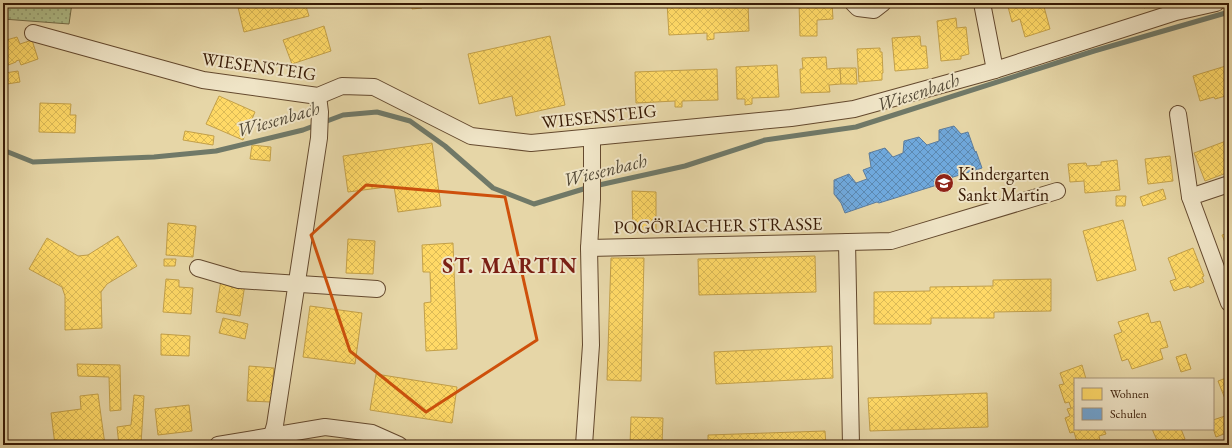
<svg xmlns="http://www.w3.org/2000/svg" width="1232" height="448" viewBox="0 0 1232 448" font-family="'EB Garamond',serif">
	<defs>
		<pattern id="grass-dots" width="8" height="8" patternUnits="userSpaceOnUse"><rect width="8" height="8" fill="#b0bf8b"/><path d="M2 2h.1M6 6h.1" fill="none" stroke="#909a70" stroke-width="1.8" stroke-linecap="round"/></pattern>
		<pattern id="homes-cross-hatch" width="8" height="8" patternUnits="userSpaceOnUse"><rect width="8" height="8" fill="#ffd966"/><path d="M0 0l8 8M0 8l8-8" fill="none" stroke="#dbba57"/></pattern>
		<pattern id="schools-cross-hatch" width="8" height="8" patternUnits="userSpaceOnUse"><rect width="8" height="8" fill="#6fa8dc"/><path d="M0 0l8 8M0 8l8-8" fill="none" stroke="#5c88b0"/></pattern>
	</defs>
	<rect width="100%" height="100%" fill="#e6d6a7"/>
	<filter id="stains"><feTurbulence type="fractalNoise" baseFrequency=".005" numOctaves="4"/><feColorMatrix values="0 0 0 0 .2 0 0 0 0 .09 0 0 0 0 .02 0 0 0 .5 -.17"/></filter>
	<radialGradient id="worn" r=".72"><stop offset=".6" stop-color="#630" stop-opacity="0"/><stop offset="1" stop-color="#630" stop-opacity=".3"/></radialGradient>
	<path fill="url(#grass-dots)" stroke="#746c48" d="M3,3H72L69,24L3,19Z"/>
	<g fill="url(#homes-cross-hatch)" stroke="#c3a049">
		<path d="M237,3H305L309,16L244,32Z"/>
		<path d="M412,3H431L422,4V8L412,9Z"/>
		<path d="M667,3H748L749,31L714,33V39L707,40V33L669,35Z"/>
		<path d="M799,3H832L833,19L817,20V36H800Z"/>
		<path d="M1007,3H1043L1050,29L1025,37L1020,19L1012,22Z"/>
		<path d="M1143,3H1152L1153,5L1144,8Z"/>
		<path d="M956,18L957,28L966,27L969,54L961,56V59L941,61L937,21Z"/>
		<path d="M324,26L331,51L292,64L283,40Z"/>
		<path d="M550,36L565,105L516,116L512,96L479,104L468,54Z"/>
		<path d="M920,36L921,46H926L928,68L895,71L892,38Z"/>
		<path d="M17,37L20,44L32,40L38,59L21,65L19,60L16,61V62L3,67V41Z"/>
		<path d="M880,48V52H882L883,73H882V80L859,82L857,49Z"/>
		<path d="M826,57L827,69L840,68L841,84L829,85L830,92L801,93L800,69H803L802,58Z"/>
		<path d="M777,65L779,97L752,98V104L745,105V99H737L736,67Z"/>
		<path d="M1229,65V95L1215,99L1214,97L1200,101L1193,76Z"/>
		<path d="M840,68H856L857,84H841Z"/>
		<path d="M717,69L718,100L682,101V107H675V101L636,103L635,72Z"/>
		<path d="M18,71L20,82L7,84L5,73Z"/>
		<path d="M219,96L255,112L243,140L206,124Z"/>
		<path d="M40,103L71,104L70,115H76L75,133L39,132Z"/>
		<path d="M185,131L214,136L213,145L183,140Z"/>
		<path d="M1226,141L1229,148V172L1205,181L1194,153Z"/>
		<path d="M432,143L441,206L398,212L394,186L348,192L343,156Z"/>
		<path d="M252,145L271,147L270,161L250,159Z"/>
		<path d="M1170,156L1173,181L1148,184L1145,159Z"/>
		<path d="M1117,160L1120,190L1085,193L1084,181L1070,182L1068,164L1086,163L1087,166L1101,165V162Z"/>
		<path d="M1163,189L1166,199L1143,206L1140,197Z"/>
		<path d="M632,191L656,192V231L633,232Z"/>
		<path d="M1116,196H1126L1125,206H1116Z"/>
		<path d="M1123,220L1136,270L1097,281L1083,231Z"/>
		<path d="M168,223L196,226L193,257L166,255Z"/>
		<path d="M1229,233V252L1222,235Z"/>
		<path d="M118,236L137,266L107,284L101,292L102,328L65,330V296L62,287L29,269L47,238L78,256L88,255Z"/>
		<path d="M348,239L375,241L373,274L346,273Z"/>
		<path d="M453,243L457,349L426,351L424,303L431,302L430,272H423L422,245Z"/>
		<path d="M1193,248L1204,276L1202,277L1204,282L1190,288L1189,286L1174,291L1170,281L1176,279L1168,258Z"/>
		<path d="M815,256L816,292L699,295L698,259Z"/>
		<path d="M611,258H644L641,381L607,380Z"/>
		<path d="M164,259H176L175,266H164Z"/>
		<path d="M166,279L179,280V287L193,288L191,314L163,312Z"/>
		<path d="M1051,279V311L994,312V318H931V324H874V292L930,291V287L993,286V280Z"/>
		<path d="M221,280L245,284L240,316L216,312Z"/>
		<path d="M310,306L362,313L355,364L303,357Z"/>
		<path d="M1148,313L1151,323L1160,321L1168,347L1160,349L1163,359L1132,369L1128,359L1122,361L1114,335L1122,332L1118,322Z"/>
		<path d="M223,318L248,324L245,339L219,333Z"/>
		<path d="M161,334L190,336L189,356L161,355Z"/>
		<path d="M832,346L833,378L716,384L714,352Z"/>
		<path d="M1186,354L1191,369L1181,372L1176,357Z"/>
		<path d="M77,364L120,365L121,410L110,411L109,377L78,376Z"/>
		<path d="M1082,365L1086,379H1075V429H1104L1106,434L1099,436L1101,445H1074L1073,443L1077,442L1074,432L1070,433L1065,418L1070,416L1067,409L1071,408L1069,402L1065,403L1059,385L1064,384L1060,373Z"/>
		<path d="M249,366L274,368L271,402L247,401Z"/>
		<path d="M376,374L457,387L452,423L370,410Z"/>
		<path d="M1229,377V409L1218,381Z"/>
		<path d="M987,393L988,427L870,431L868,398Z"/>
		<path d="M98,394L105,445H55L51,413L81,409L80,396Z"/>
		<path d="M134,395L144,396L141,444L119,445L117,427L131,425Z"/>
		<path d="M189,405L192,431L158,435L155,409Z"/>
		<path d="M1225,416L1229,425L1227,426L1229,432L1216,437L1213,428V420Z"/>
		<path d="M631,417L663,418L662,445H630Z"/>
		<path d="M1152,429H1181L1185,439L1169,445H1159Z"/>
		<path d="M825,431L826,445H708V435Z"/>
	</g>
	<path fill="url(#schools-cross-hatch)" stroke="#5e7d9c" d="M954,126L961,134L968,132L975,152L976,151L982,168L950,178V181L879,203L877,202L845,213L841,203L834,194V180L849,174L856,183L867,179L863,170L871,167L869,153L885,148L893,157L903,153L904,141L919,137L927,145L939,141V130Z"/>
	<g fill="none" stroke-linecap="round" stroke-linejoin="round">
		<path stroke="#707968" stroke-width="5" d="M3,150L33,162L154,157L216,151L303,130L343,115L377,112L410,121L445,146L493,188L534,204L590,187L685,166L765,140L856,127L1094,51L1229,12"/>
		<g stroke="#64492e" stroke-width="18">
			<g id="minor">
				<path d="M853,3L858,8L874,10L883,3"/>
				<path d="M982,3L995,70"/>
				<path d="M33,33L203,80L318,96L342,86L374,87L471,136L531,143L791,118L854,109L995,70L1176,12L1216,3"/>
				<path d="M1178,114L1190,197"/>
				<path d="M1229,184L1190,197L1229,303"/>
				<path d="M847,242L851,445"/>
				<path d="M589,248L891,241L1057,191"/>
				<path d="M198,268L239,280L377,289"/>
				<path d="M272,435L275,425L319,138L320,112L318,96"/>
				<path d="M218,445L325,427L372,433L399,445"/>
				<path d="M584,445L591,345L589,248L592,199V137"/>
			</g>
		</g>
		<use href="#minor" stroke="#efe4c6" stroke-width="16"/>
	</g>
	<path fill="none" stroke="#ce500b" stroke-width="3" stroke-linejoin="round" d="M366,185L505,197L537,340L426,412L350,351L311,235Z"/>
	<defs>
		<g id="school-disc" transform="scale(1)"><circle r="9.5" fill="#8f2418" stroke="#efe4c6"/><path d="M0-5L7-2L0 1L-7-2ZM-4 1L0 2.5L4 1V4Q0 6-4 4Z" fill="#fff"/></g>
	</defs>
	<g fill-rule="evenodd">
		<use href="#school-disc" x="944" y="183"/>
	</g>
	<g text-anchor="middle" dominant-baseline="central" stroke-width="4" stroke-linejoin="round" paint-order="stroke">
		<g font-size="18" fill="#381a05" stroke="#efe4c6">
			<text transform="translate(259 66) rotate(8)">WIESENSTEIG</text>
			<text transform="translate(599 116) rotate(-6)">WIESENSTEIG</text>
			<text transform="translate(718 225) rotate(-1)">POGÖRIACHER STRASSE</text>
		</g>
		<g font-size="18" fill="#381a05" stroke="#efe4c6" text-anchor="start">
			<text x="958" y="173">Kindergarten<tspan x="958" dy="21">Sankt Martin</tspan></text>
		</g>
		<g font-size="19" font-style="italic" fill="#544a37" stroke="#efe4c6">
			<text transform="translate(918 92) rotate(-18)">Wiesenbach</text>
			<text transform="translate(278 119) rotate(-16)">Wiesenbach</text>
			<text transform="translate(605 170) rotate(-14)">Wiesenbach</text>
		</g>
		<g font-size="22" font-weight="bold" letter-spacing="1" fill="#7a1f14" stroke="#efe4c6">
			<text x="510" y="265">ST. MARTIN</text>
		</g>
	</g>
	<rect width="1232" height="448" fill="none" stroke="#e6d6a7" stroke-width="16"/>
	<rect x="4" y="4" width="1224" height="440" fill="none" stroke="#381a05" stroke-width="2"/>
	<rect x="8" y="8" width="1216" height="432" fill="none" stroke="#381a05"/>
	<rect x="1074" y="378" width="140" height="52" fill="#efe4c6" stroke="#a69379"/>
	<rect x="1082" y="388" width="20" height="12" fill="#ffd966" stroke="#a69379"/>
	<text x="1110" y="398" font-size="12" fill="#381a05">Wohnen</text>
	<rect x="1082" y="408" width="20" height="12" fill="#6fa8dc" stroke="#a69379"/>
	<text x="1110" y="418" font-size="12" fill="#381a05">Schulen</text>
	<rect width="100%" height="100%" filter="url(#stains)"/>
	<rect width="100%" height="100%" fill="url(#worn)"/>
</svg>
